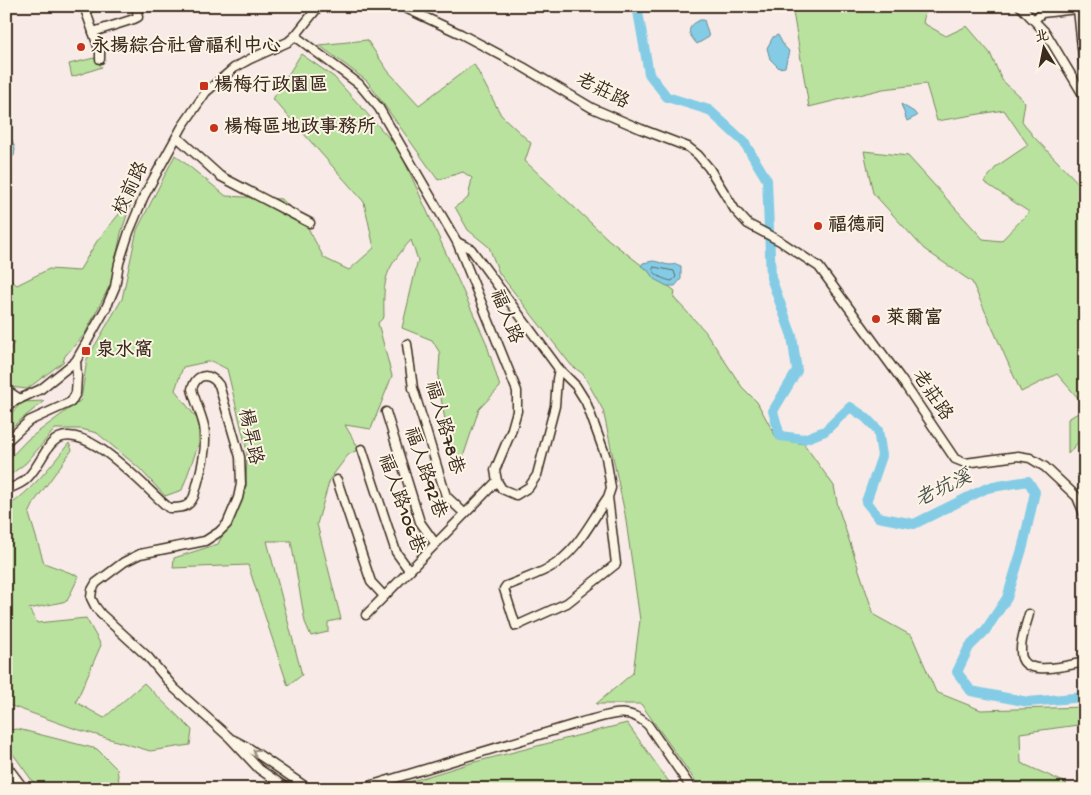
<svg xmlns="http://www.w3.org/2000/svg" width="1091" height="795" viewBox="0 0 1091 795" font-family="'Gochi Hand','LXGW WenKai TC',sans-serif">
	<rect width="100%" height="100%" fill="#f8ebe7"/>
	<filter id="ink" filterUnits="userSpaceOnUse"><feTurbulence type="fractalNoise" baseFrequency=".02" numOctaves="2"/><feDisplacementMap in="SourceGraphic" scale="10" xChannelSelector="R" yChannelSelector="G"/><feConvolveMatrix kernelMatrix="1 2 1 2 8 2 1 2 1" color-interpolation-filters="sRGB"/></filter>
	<g filter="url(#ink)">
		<g fill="#b8e29e" stroke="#7a865e">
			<path d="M792,6H924L926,8L923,23L946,36L967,26L990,53L1002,80L1025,102L1022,121L1033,136L1085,190V406L1057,374L1021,392L972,282L924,249L873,193L864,151L908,156L983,239L1001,241L1029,212L984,182L997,166L1028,145L1004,110L937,121L926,84L883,89L809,107Z"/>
			<path d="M367,40L388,71L419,105L474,64L501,115L531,143L525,161L609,240L675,291L674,298L705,331L742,387L757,402L777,439L804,444L834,486L838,507L874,615L912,636L936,692L981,710L1085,707V724L1020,733L1021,763L1066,783L1067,789H701L641,704H596L633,673L640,620L625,514L603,410L583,374L571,365L499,273L489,247L468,230L455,207L468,198L472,178L463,172L438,180L367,81L319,45Z"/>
			<path d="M301,54L334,77L399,149L486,342L500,387L479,409L463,457L451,452L438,382L440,353L432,340L402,328L418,260L411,240C385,270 383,277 384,317L378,323L392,376L371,429L345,425L359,449L348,455L330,479L317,524L341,619L328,622V632L311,636L305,622L291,541H267L302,675L288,686L248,565L173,568L174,558L218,544L246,486L247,451L227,369L211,361L183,367L175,390L198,420L199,443L182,490L165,496L139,468L97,433L81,429H55L26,463L6,478V462L27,440L81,400L87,359L122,299L137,230L175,155L226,196L282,199L307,226L324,258L349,270L374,248L364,202L273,99Z"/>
			<path d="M94,58L102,67L72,77L69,64Z"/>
			<path d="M133,197L121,233L111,283L85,334L65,356L63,362L27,389L10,387L6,385V355L14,343L6,339V277L17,285L49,269L79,271L97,241Z"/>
			<path d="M44,401L6,432V419L22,402Z"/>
			<path d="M1085,409V434L1068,454V419Z"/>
			<path d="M69,443L72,450L35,501L29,514L44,563L79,576L67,601L29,609L37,623L86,618L101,645L76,702L104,718L144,683L192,730L190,745L150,751L73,728L6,704V508C32,490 50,467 69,443Z"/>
			<path d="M627,723L674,789H386L471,763Z"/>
			<path d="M18,729L97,749L117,769L120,789H38L6,744V730Z"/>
		</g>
		<g fill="#84cce5" stroke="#678b95">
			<path d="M700,20H704L709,37L697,44C687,33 686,27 700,20Z"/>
			<path d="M778,35L784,46L789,51L785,67L779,68L770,59L767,48L773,37Z"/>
			<path d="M901,104L914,112L917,116L907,121Z"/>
			<path d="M8,139L12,140L15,149L14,156L8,158L12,171L6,175V140Z"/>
			<path d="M653,261C662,262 667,267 676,264L681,266V279L675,286H667L654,279L647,269L641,266L643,263Z"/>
		</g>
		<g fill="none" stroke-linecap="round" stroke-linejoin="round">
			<path stroke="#586b6e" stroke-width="1" d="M654,267L674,271L676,277L672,281C665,280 656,276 653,270Z"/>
			<path stroke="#84cce5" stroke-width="10" d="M637,6L649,74L667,97L709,110L744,142L767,180L771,278L792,336L797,371L773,411L780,436L804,439L825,431L850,407L865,417L878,430L882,456L866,502L878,517L914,524L987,488L1028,481L1035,492L1023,546L1007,598L985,631L969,647L957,672L971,691L1028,702L1085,697"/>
			<g stroke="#3b2a1e" stroke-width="11">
				<g id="minor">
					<path d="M84,6L100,52V59"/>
					<path d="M401,6L461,34L523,67L592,108L641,129L688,147L698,155L709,168L735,210L748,224L780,241L819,267L901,379L955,459L965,463L1018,456L1030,458L1045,467L1077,497L1085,516"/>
					<path d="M1020,6L1046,33L1085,98"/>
					<path d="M1078,9L1085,77"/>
					<path d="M1035,19L1042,13L1085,8"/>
					<path d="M93,32L134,19L138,17L136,6"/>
					<path d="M295,36L359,84L379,108L457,242L517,391V411L511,432L495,470L497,481L366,615"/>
					<path d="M177,137L220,176L310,223"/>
					<path d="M457,242L471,249L559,369L576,386L586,402L606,457L611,488L608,497C591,521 577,553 549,568C536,575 521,580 506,586L504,589L516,626L567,603L616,564L608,497"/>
					<path d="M407,344L413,388L446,496L464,513"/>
					<path d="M6,392L11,393L20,399"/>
					<path d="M6,408L11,403L41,389L76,361L106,308L115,287L119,263L129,232L144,196L182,127L206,92L234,68L250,59L288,42L295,36L319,6"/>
					<path d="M386,412L420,522L435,543"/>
					<path d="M6,442L29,421L71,402L76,393L77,376L76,361"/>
					<path d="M362,449L396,552L409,570"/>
					<path d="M337,480L371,582L384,596"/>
					<path d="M497,481L502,489L516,495L529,487L537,475L555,406L557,379L559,369"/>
					<path d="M6,490C12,487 19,485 24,481C36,472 41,456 51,444C80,411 147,491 169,508C181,508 189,508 194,496C200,474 208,450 204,426C201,413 195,401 192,389C197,372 210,373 219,385L240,457L241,484L238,498L227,524L219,532L205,541L140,554L124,562L96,583L92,590L91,598L95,606L101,614L148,657L174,688L230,738L259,769L288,789"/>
					<path d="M1029,614C1026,626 1020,640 1021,652C1021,679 1068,665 1085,662"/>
					<path d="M234,740L249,748L309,789"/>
					<path d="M6,765L24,789"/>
					<path d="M359,789L582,722C608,716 627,705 648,725L692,789"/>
				</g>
			</g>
			<use href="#minor" stroke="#fcf5e5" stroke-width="8"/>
		</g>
		<defs><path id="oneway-chevron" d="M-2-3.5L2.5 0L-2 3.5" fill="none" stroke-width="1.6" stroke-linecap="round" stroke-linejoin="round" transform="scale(1.25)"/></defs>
		<use stroke="#9c9082" href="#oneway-chevron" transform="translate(256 752) rotate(-146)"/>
	</g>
	<g fill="#c8321e" stroke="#fcf5e5" stroke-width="2">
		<circle cx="81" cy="47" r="5"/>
		<rect x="199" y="81" width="10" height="10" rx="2.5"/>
		<circle cx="214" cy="128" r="5"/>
		<circle cx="818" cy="226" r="5"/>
		<circle cx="876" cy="319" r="5"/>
		<rect x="81" y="346" width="10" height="10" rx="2.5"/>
	</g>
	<g text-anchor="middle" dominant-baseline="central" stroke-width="4" stroke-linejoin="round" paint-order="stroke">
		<g font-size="19" font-weight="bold" fill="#3b2a1e" stroke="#fcf5e5" text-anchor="start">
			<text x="91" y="47">永揚綜合社會福利中心</text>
			<text x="214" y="86">楊梅行政園區</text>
			<text x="224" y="128">楊梅區地政事務所</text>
			<text x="828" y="226">福德祠</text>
			<text x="886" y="319">萊爾富</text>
			<text x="96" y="351">泉水窩</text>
		</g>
		<g font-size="19" fill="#3b2a1e" stroke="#fcf5e5">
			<text transform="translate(602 92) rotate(27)">老莊路</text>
			<text transform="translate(132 189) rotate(-64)">校前路</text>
			<text transform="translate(505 317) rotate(68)">福人路</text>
			<text transform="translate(931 396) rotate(56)">老莊路</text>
			<text transform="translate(443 428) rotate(74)">福人路78巷</text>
			<text transform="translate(249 437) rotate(78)">楊昇路</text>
			<text transform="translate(424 473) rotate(71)">福人路92巷</text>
			<text transform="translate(400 504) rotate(70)">福人路106巷</text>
		</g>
		<g font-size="20" font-style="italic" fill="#4d5250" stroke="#fcf5e5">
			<text transform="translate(944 490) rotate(-26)">老坑溪</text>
		</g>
	</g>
	<rect width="1091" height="795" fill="none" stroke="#fcf5e5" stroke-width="25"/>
	<rect x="12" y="12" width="1066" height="770" fill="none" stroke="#3b2a1e" stroke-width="2" filter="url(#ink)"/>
	<g transform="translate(1044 48) rotate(350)" stroke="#fcf5e5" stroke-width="4" paint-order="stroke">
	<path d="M0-4L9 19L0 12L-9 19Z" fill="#3b2a1e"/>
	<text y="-8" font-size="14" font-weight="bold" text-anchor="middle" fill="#3b2a1e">北</text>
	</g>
</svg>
